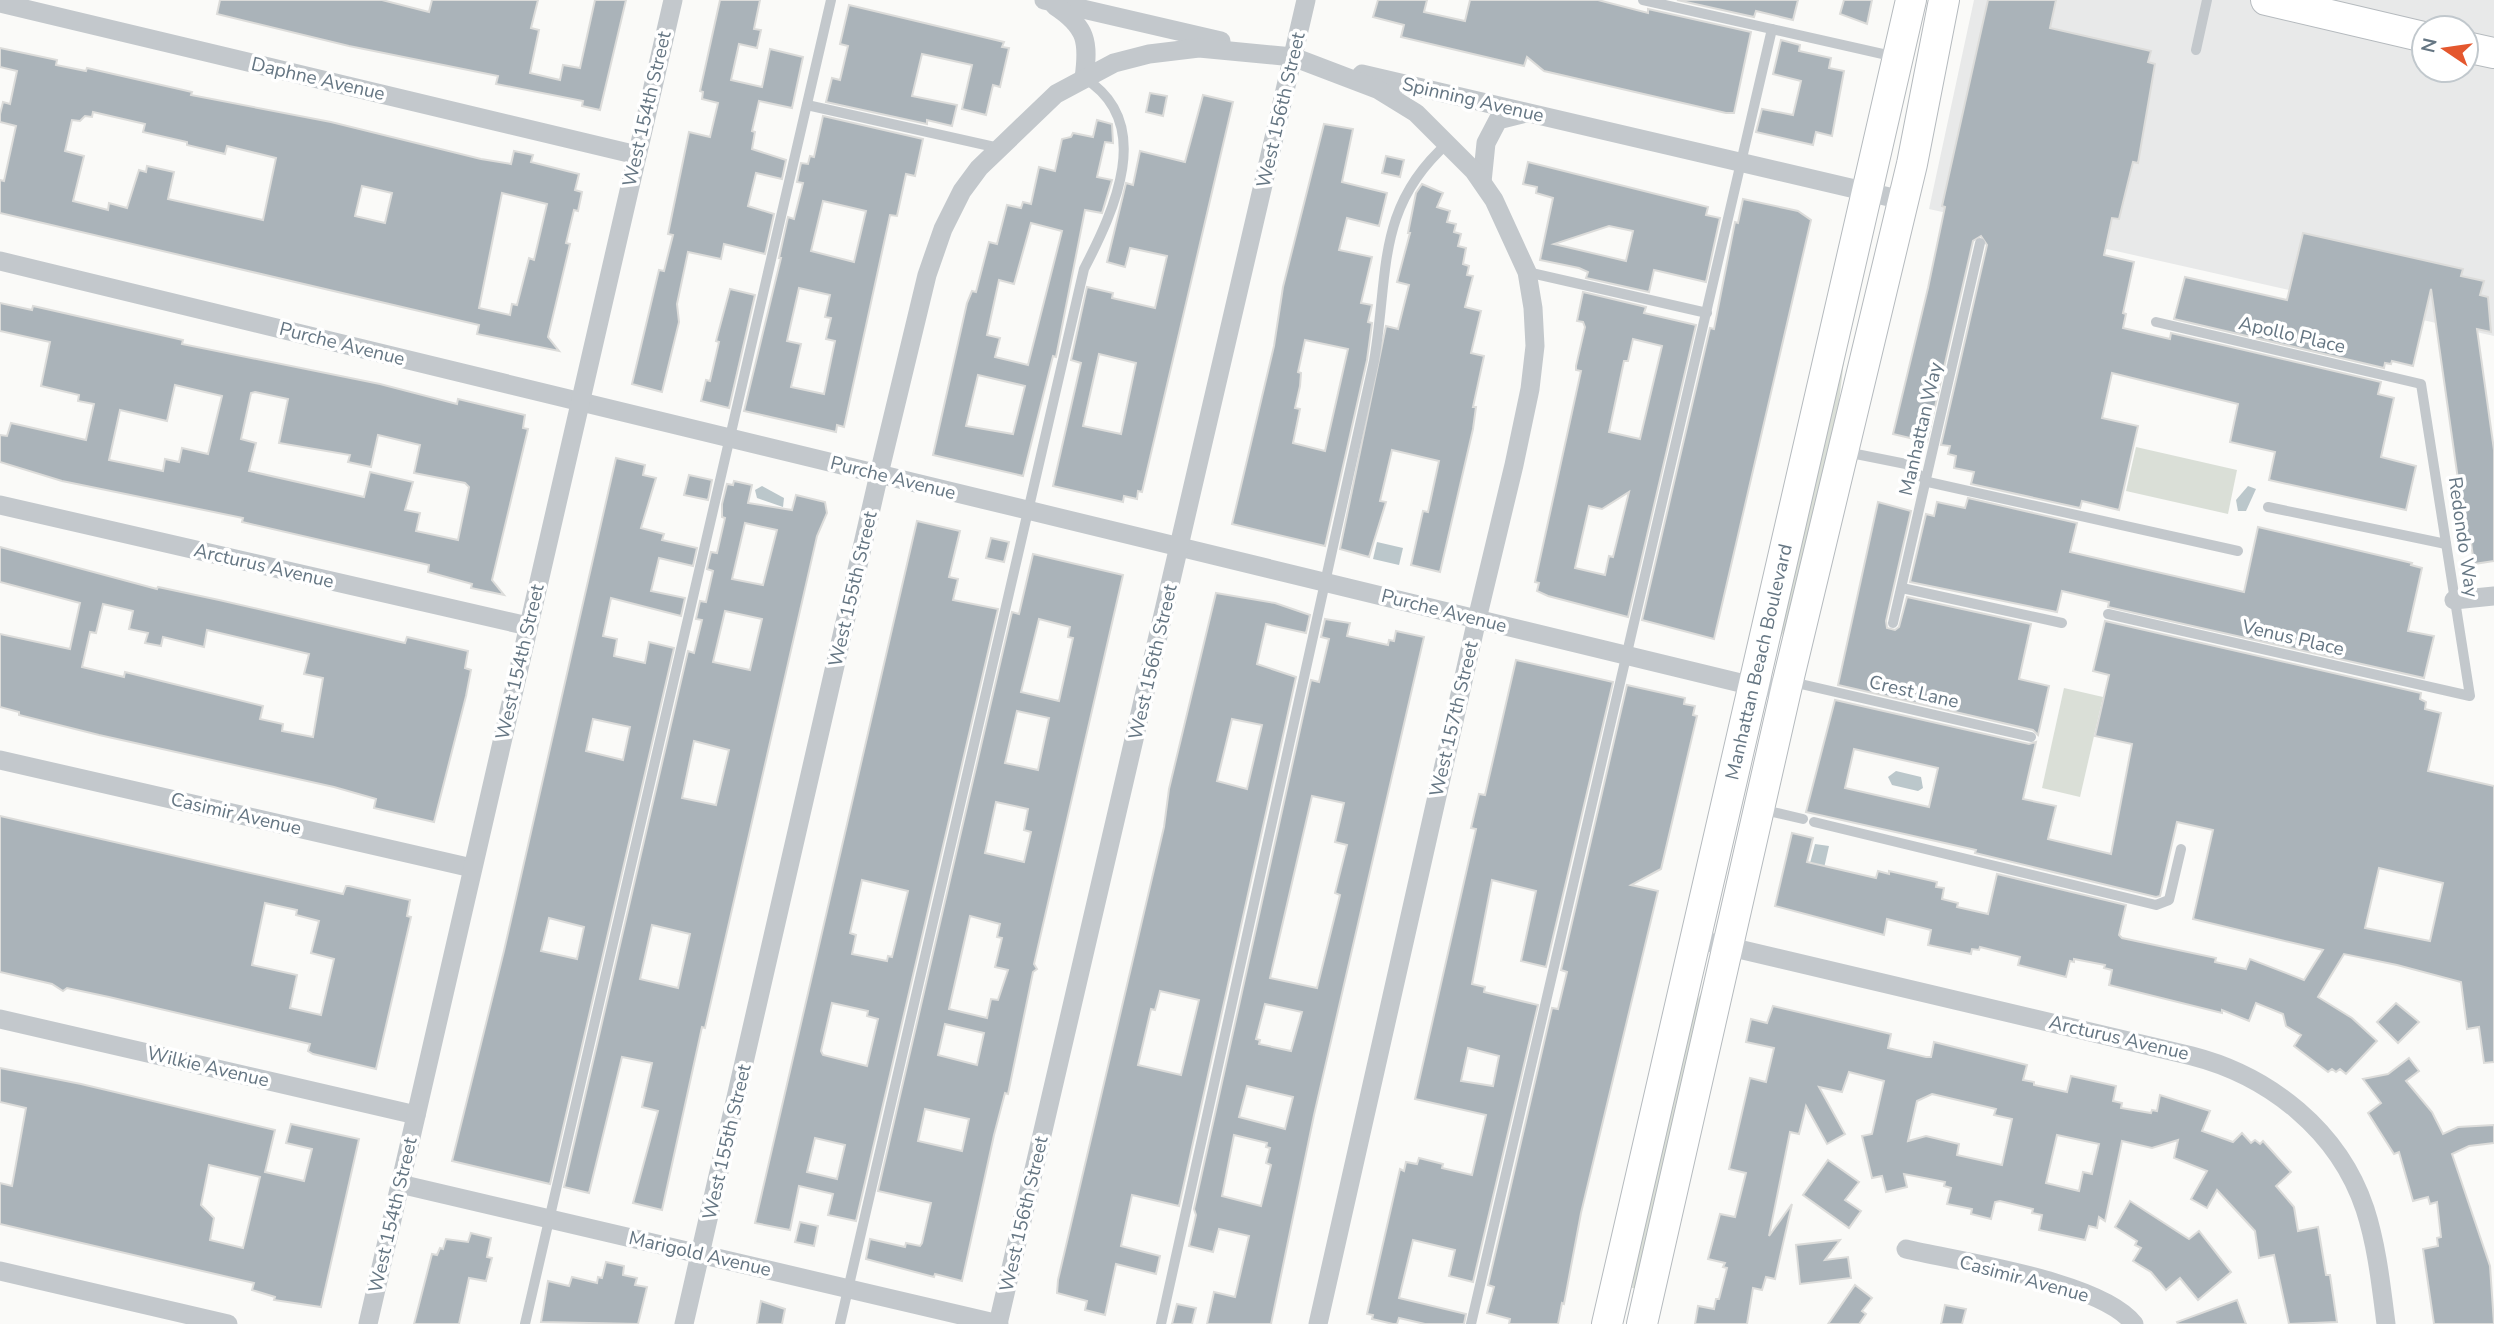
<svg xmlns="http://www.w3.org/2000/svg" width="2494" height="1324" viewBox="0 0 2494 1324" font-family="'Nunito Sans',sans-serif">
	<rect width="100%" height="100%" fill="#fafaf8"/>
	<path fill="#e8e9e9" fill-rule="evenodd" d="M1974,0H2494V336L1929,209ZM2424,28H2466V70H2424Z"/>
	<g fill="#dadfd7">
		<path d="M1845,352L1838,410L1790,617L1779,642L1776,640Z"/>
		<path d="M2136,447L2237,470L2228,514L2126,491Z"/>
		<path d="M2064,688L2103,697L2080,797L2042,788Z"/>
		<path d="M1703,989L1706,990L1637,1288H1632L1634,1265L1692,1011Z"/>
	</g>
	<g fill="#bbc7cb">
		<path d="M762,486L784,498L783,507L757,498L755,490Z"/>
		<path d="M2248,486L2256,489L2246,511H2238L2236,500Z"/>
		<path d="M1377,542L1403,548L1399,565L1373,559Z"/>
		<path d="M1896,771L1921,777L1923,788L1918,791L1892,785L1888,777Z"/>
		<path d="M1815,844L1829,846L1822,877L1804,864L1810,863Z"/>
	</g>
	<g fill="#aab3b9" stroke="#dcdcda" stroke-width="2" fill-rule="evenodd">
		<path d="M220,0H382L429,12L432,0H538L531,28L539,30L530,73L560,80L563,65L580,68L595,0H626L600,110L582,106L583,101L496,84L498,76L349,46L217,14Z"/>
		<path d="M720,0H760L754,29L761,30L757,48L739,44L731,80L762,87L770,49L803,57L792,108L759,101L752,131L755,132L752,149L786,160L782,179L756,173L748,206L774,214L765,254L724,244L721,259L688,252L677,304L679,322L662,392L632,384L659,270L664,271L673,235L668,234L689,132L710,137L718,103L702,99L703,92L700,91Z"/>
		<path d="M1378,0H1427L1424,12L1465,21L1470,0H1598L1648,13V9L1751,32L1734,113H1726L1544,71L1527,57L1524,66L1401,37L1404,25L1373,17Z"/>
		<path d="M1677,0H1798L1793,20L1756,11L1754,17Z"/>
		<path d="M1844,0H1872L1867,24L1840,14Z"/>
		<path d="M1988,0H2056L2050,28L2151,51L2148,62L2155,64L2138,163L2133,162L2119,219L2112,218L2104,255L2134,262L2123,313L2126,314L2123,328L2170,339L2171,333L2381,382L2378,394L2394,398L2381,457L2416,466L2406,510L2269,480L2275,452L2230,442L2238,404L2112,373L2102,418L2138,426L2119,510L2082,501L2080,508L1971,484L1974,472L1954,468L1956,456L1948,454L1950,446L1941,445L1987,245L1981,236L1973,241L1927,442L1893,434L1928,288L1945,207L1942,206Z"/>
		<path d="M849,5L1004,42L1002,47L1009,48L1000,87L993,85L986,115L962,109L972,65L922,54L912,96L957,105L952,126L927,120V124L826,102L832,78L840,80L848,46L840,44Z"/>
		<path d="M1781,40L1800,45L1799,51L1831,58L1829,68L1844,71L1832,136L1816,132L1813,145L1756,132L1762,109L1793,115L1801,81L1773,74Z"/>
		<path d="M0,48L57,60L56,65L86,71L87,68L192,92L191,95L331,122L481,159L511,164L514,151L533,155L531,162L579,174L575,190L582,192L578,211L574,210L566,243L570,244L548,337L559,351L477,334L479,325L0,213V180L4,181L16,126L0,122V114L3,102L10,104L17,71L0,67ZM93,112L145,124L143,132L187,142V145L225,154L227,146L276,158L263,220L168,199L174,172L147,166L146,172L139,170L127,208L109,203L108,210L73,201L84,156L65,151L72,120L80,121L85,116L92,117ZM362,186L392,193L385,223L355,216ZM502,193L547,204L534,260L529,258L517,305L512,304L510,315L479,308Z"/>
		<path d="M1150,93L1167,96L1163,116L1146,112Z"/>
		<path d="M1203,95L1233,102L1142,492L1138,491L1137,499L1124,496L1123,502L1053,486L1081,363L1071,360L1087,287L1113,293L1112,298L1155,308L1167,256L1130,248L1125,267L1107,262L1126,183L1133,185L1140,151L1185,162ZM1099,354L1136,363L1121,434L1083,426Z"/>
		<path d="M823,116L923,139L915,176L906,174L897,216L890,215L844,427L837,425L836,432L744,411L781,258H779L788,217L794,219L803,183L797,182L801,163L808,164L810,156L814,157ZM823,201L866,211L854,262L811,251ZM799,288L830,295L825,317L831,318L826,339L835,341L824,394L791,387L801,344L787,341Z"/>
		<path d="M1097,120L1112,124L1113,143L1105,142L1097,177L1112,180L1102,213L1085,210L1056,357L1053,356L1023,476L933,455L967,303L972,291L976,292L989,242L997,244L1007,205L1021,208L1023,202L1031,204L1039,167L1055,171L1062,139L1071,137L1073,133L1093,137ZM1031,223L1062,231L1028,365L995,357L1000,338L987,335L999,280L1014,284ZM978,375L1025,386L1013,434L966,426Z"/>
		<path d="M1324,124L1353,129L1342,182L1387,193L1379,226L1347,218L1339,250L1372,257L1361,303L1372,305L1368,322L1372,323L1367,360L1325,546L1232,524L1274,346L1283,287ZM1305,340L1348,349L1325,451L1293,443L1300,409L1295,408L1300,386L1301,373L1298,372Z"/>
		<path d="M1386,156L1404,160L1400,177L1382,173Z"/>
		<path d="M1528,162L1708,207L1706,215L1720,218L1706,282L1654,270L1649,292L1586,278L1588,272L1579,268L1540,260L1553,198L1536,193L1537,187L1523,184ZM1609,226L1633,231L1626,261L1554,244Z"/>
		<path d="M1422,184L1443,193L1437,207L1450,211L1447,222L1456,224L1454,232L1461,234L1458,246L1466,248L1463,264L1469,266L1467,275L1473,276L1465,307L1481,311L1471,353L1484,356L1473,407H1476L1473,429L1440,572L1411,565L1423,511L1428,512L1439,461L1392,450L1380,501L1386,502L1369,557L1340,549L1386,326L1398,329L1409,285L1397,282L1410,233H1408L1416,193Z"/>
		<path d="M1743,199L1798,211L1811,220L1714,639L1642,620L1710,328L1714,329L1735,222L1738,223Z"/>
		<path d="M2303,233L2463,269L2461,276L2484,281L2480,295L2488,297L2491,332L2477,329L2494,450V561L2474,564L2471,542L2467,543L2431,289L2413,366L2392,361L2391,364L2385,363L2384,368L2174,319L2185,277L2287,300Z"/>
		<path d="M730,289L755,295L729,408L701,401L706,380L710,381L719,342L716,341Z"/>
		<path d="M1583,292L1646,307L1644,313L1696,325L1628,617L1548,596L1537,591L1539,583L1535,582L1581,371L1576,370V366L1585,327L1583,322L1577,321ZM1633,339L1662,346L1640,439L1609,432L1624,361H1628ZM1629,492L1613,557L1609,556L1605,575L1575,568L1589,506L1602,509Z"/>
		<path d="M0,303L32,310L33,306L183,340L182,344L380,384L457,404L458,399L525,415L523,428L528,429L492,580L504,595L471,588L472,584L428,572L429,565L242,522L243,518L62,481L0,462V435L7,436L11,423L86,440L94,404L78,401L79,395L41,386L50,342L0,331ZM175,385L222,396L208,454L182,448L179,462L165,459L163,471L109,460L120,410L167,421ZM255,392L288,399L279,443L350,455L348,462L371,467L378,435L420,445L414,473L465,483L469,487L458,540L416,531L420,513L405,510L413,482L370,472L364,497L249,471L256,443L241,439L251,393Z"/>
		<path d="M616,458L645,465L643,475L656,478L641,528L664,534L662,540L697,548L693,566L659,558L651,591L685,598L681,616L611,598L603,636L617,639L614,656L645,663L649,642L674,648L550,1184L452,1161L504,951ZM593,719L630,727L623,760L586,751ZM549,918L584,927L577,959L541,951Z"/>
		<path d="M689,475L712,480L708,500L684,495Z"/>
		<path d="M734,481L752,485L748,503L792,510L796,495L825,502L827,513L817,536L705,1028L702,1027L662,1210L633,1203L658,1111L642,1107L652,1063L622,1057L589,1193L564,1187L688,651L694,653L702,620L696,619L700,601L706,602L713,571L707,569L711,552L717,553L725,518L722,517V504L727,484L733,485ZM745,523L777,530L763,585L732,579ZM725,611L762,619L750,670L713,662ZM694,741L729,750L716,805L682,798ZM652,925L690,934L678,988L640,979Z"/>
		<path d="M1968,498L2077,523L2070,552L2244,592L2258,527L2412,563L2411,565L2422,568L2408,631L2434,636L2424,678L2108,607L2109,602L2062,591L2057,612L1910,582L1926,514L1934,516L1937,502L1965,508Z"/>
		<path d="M1878,502L1911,511L1886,621L1887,628L1895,630L1899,627L1907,597L2031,624L2019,679L2049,686L2038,735L2033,730L1838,685Z"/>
		<path d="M917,521L960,531L949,577L958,579L953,600L998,609L856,1221L828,1215L833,1194L799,1186L790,1230L755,1223ZM862,880L908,891L892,957L888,956L887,961L852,954L856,935L850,933ZM832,1003L868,1011L867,1016L878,1019L867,1066L823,1055L821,1051ZM815,1138L845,1145L837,1179L807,1172Z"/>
		<path d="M991,538L1009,542L1004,562L986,558Z"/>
		<path d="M0,547L157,589L158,587L219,600L405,643L407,637L468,651L465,668L471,670L466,696L434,822L374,808L376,799L334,787L99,735L19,715V712L0,707V634L70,649L80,603L0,582ZM103,604L133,611L129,629L148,633L145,643L161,646L163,637L204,647L207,630L309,654L304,674L323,678L313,737L282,731L283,724L260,719L263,706L125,672L124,677L82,667L90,632L96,633Z"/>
		<path d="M1033,554L1123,575L1034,964L1037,969L1033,972L1008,1094L1005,1093L994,1135L962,1281L935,1274L934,1277L866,1259L870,1239L905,1247L906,1243L920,1246L922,1243L931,1203L878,1191L1012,612L1019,614ZM1039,619L1070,627L1068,637L1073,638L1059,701L1021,692ZM1017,711L1049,718L1038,770L1005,763ZM996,802L1028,809L1024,830L1031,832L1024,862L985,853ZM970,916L1000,924L997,937L1002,938L995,967L1008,970L998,1000L991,999L987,1018L949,1009ZM945,1024L984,1033L977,1065L938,1055ZM925,1109L969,1119L962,1151L918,1141Z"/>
		<path d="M1216,593L1275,603L1310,615L1306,633L1266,624L1257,664L1296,677L1179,1206L1132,1195L1121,1246L1160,1256L1156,1274L1116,1264L1105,1315L1085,1310L1087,1301L1057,1293L1058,1280L1164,827L1169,789ZM1232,719L1262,725L1247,789L1217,781ZM1160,991L1199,1000L1181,1075L1138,1065L1151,1009L1155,1010Z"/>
		<path d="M1325,619L1350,623L1347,636L1388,645L1389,640L1394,641L1396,631L1424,637L1314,1115L1271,1324H1207L1214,1292L1235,1297L1249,1236L1219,1229L1213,1252L1189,1246L1196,1215L1194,1209L1311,680L1319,682L1329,639L1321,637ZM1312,796L1344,803L1335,842L1347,845L1335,893L1340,895L1317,988L1270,978ZM1265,1004L1302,1012L1291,1051L1259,1044L1260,1040L1256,1039ZM1247,1086L1293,1097L1285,1129L1239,1117ZM1234,1135L1267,1143L1266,1147L1270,1148L1266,1163L1271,1165L1261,1206L1222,1196Z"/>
		<path d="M2105,621L2421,693L2420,699L2426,702L2425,709L2441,713L2428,771L2494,786V1062L2484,1063L2479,1027L2467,1029L2461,982L2397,965L2344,954L2318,997L2352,1018L2377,1041L2346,1074L2340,1069L2336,1072L2332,1069L2328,1072L2294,1046L2301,1035L2286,1026L2283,1014L2256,1003L2249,1021L2222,1010V1013L2109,985L2112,970L2104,968L2105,965L2074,959V962L2070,961L2066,977L2018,965L2020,957L1980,947L1979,950L1972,949L1971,954L1928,945L1931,930L1887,919L1884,935L1775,906L1792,833L1813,838L1807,862L1876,878L1878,871L1889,874V871L1937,882L1936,887L1944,888L1942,899L1958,903L1957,907L1988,914L1997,874L2126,905L2119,935L2122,938L2216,958L2215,962L2246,969L2250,959L2304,980L2323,950L2193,919L2213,830L2177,822L2160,896L2156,897L1975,853L1976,850L1806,812L1835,700L2029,744L2036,742L2023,799L2056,806L2048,839L2111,854L2132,744L2095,736L2109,675L2093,671ZM1854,749L1938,768L1929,807L1845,788ZM2379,868L2443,883L2430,941L2365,928Z"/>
		<path d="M1516,660L1613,682L1546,967L1521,961L1536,891L1492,880L1472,984L1485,987L1484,992L1538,1005L1473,1282L1449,1276L1455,1250L1413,1240L1399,1298L1466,1314L1464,1324H1425L1399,1318L1397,1324H1393L1372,1319L1373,1315L1367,1314L1400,1169L1404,1171L1406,1162L1417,1164L1419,1158L1443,1164L1442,1168L1472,1175L1486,1115L1415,1099L1476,829L1471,828L1479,794L1485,795ZM1468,1048L1499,1056L1493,1086L1461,1081Z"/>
		<path d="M1627,685L1685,698L1684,704L1695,706L1693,715L1697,716L1661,869L1631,885L1658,891L1581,1213L1564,1304L1562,1303L1558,1324H1509L1510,1319L1487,1313L1494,1287L1488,1285L1552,1008L1558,1009L1567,972L1561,970Z"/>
		<path d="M0,816L343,894L346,886H349L410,900L407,916L411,917L376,1069L313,1054L308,1051L310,1044L109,997L67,988L63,991L52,984L0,972ZM265,903L297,910L296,915L319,921L311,953L334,959L321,1015L290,1008L297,975L252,965Z"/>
		<path d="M2396,1003L2419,1022L2398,1043L2377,1022Z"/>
		<path d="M1773,1006L1891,1034L1888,1048L1926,1057H1931L1934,1042L2027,1065L2023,1080L2034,1082V1085L2067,1092L2071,1076L2116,1086L2113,1101L2122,1103L2121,1108L2151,1113L2152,1110L2157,1111L2160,1095L2210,1111L2202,1131L2233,1142L2242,1133L2251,1143L2255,1140L2260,1144L2263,1141L2291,1172L2276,1186L2294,1207L2298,1231L2318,1227L2326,1275H2330L2337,1322L2289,1324L2274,1255L2259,1258L2255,1231L2217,1190L2207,1208L2191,1199L2207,1171L2174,1158L2178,1140L2152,1148L2122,1141L2105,1221L2099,1217L2097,1228L2089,1226L2085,1240L2039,1230L2042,1215L2032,1213L2033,1209L2000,1201L1995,1202L1991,1219L1971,1214L1972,1209L1947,1204L1951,1188L1944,1186L1945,1182L1904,1174L1907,1187L1886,1192L1882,1176L1872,1178L1862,1136L1872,1134L1884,1081L1849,1072L1842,1092L1819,1087L1845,1134L1827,1144L1806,1106L1799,1134L1790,1132L1769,1236L1792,1204L1775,1279L1766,1277L1762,1290L1753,1288L1747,1324H1695L1698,1306L1714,1309L1716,1299H1719L1727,1268L1723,1267L1725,1263L1708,1259L1720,1214L1735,1217L1746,1173L1729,1169L1750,1078L1766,1082L1774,1048L1746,1042L1751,1019L1767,1023ZM1932,1094L1996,1109L1994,1115L2012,1119L2002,1165L1957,1155L1959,1144L1926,1136L1908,1141L1917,1101ZM2057,1135L2099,1144L2092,1174L2083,1172L2079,1191L2046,1183Z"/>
		<path d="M2409,1058L2419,1071L2406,1081L2432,1112L2443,1134L2458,1127L2494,1125V1143L2469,1146L2452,1154L2490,1266L2494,1324H2434L2423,1249L2438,1246L2437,1238L2441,1237L2437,1202L2430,1204L2428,1197L2413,1201L2399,1152L2394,1154L2368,1113L2381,1103L2363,1079L2388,1074Z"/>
		<path d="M0,1068L81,1084L275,1130L265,1172L304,1181L312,1149L286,1143L291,1124L359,1139L321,1307L274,1300L275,1297L252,1290L254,1283L0,1224V1183L12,1186L26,1108L0,1102ZM209,1165L260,1177L243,1248L210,1240L214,1218L201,1205Z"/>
		<path d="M1828,1160L1859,1182L1845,1200L1861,1211L1849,1228L1803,1195Z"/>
		<path d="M2130,1201L2189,1239L2199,1231L2231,1272L2198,1300L2180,1278L2166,1290L2151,1272L2133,1261L2141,1248L2135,1245L2137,1241L2115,1227Z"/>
		<path d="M800,1222L818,1226L814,1246L795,1242Z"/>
		<path d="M471,1233L491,1238L487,1257L492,1258L486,1281L469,1278L459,1324H414L432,1254L437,1255L440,1248L443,1249L446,1239L468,1242Z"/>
		<path d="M1840,1240L1825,1260L1848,1257L1851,1278L1800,1284L1796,1245Z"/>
		<path d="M606,1262L624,1266L623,1275L637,1278L635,1285L647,1287L638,1324L541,1322L548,1281L569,1286L572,1277L597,1283L598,1277L602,1278Z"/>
		<path d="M1855,1285L1872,1298L1862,1311L1866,1314L1859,1324H1828Z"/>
		<path d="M2237,1300L2246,1324H2178L2177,1322Z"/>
		<path d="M761,1301L785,1309L782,1324H757Z"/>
		<path d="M1177,1304L1196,1308L1192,1324H1172Z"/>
		<path d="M1945,1305L1966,1309L1962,1324H1941Z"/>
	</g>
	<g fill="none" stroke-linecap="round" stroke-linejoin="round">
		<g stroke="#b5babe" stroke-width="32">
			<g id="primary">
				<path d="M2266,0L2424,37"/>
				<path d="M2466,47L2494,53"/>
				<path d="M1607,1324L1911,0"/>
				<path d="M1642,1324L1788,681L1912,164L1944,0"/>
			</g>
		</g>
		<g stroke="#c3c8cc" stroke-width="10">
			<path d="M1643,0L1896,57"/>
			<path d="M2196,50L2207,0"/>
			<path d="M807,105L999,148"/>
			<path d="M1527,272L1707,313"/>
			<path d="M1846,452L1906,464L1928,482L2238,551"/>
			<path d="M2268,507L2446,544"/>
			<path d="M1902,588L2062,623"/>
			<path d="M2108,614L2470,696L2421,384L2156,322"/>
			<path d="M1893,623L1980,243"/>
			<path d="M1792,682L2031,737"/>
			<path d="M1764,810L1803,819"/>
			<path d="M1814,822L2156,905L2169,900L2181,849"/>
			<path d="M525,1324L831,0"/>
			<path d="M840,1324L1084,269C1114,211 1156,122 1084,78"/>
			<path d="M1161,1324L1374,361C1389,275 1375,207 1448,143"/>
			<path d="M1471,1324L1772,29"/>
		</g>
		<g stroke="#c3c8cc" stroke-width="19">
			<path d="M1044,0L1221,41"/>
			<path d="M0,3L637,155"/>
			<path d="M1055,6C1087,27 1089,42 1084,78"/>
			<path d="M1362,74L1902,200"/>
			<path d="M1482,182L1486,143L1498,120L1522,114"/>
			<path d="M0,261L1753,686L1787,689"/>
			<path d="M0,505L528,626"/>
			<path d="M2454,600L2494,596"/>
			<path d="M0,760L472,868"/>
			<path d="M1696,939L2192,1056C2270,1076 2339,1131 2365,1209C2377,1246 2381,1285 2386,1324"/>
			<path d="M0,1019L416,1115"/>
			<path d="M400,1184L999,1324"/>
			<path d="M1906,1249C1960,1262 2101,1281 2134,1324"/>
			<path d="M0,1271L228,1324"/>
			<path d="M368,1324L673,0"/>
			<path d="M684,1324L879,474L927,275L943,229L962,191L979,168L1056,94L1114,63L1149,54L1199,48L1293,57L1377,89L1416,113L1474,171L1494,200L1527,272L1533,308L1535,346L1530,389L1514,465L1477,619L1318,1324"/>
			<path d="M998,1324L1306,0"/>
		</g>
		<use href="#primary" stroke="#fff" stroke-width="30"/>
	</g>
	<g text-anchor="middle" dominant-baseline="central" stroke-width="7" stroke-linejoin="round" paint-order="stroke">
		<g font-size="19" fill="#657683" stroke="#fff">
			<text transform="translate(318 79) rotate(13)">Daphne Avenue</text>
			<text transform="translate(1473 100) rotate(13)">Spinning Avenue</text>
			<text transform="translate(647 109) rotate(-77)">West 154th Street</text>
			<text transform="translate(1281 110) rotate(-77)">West 156th Street</text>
			<text transform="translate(2292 335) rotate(13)">Apollo Place</text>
			<text transform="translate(342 344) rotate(14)">Purche Avenue</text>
			<text transform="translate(1921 429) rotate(-77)">Manhattan Way</text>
			<text transform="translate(893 478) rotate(14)">Purche Avenue</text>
			<text transform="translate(2463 537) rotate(82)">Redondo Way</text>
			<text transform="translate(264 566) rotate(13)">Arcturus Avenue</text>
			<text transform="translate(853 589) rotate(-77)">West 155th Street</text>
			<text transform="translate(1444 611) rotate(14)">Purche Avenue</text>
			<text transform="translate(2293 638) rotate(13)">Venus Place</text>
			<text transform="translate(520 662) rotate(-77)">West 154th Street</text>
			<text transform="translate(1153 662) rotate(-77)">West 156th Street</text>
			<text transform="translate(1759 662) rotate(-77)">Manhattan Beach Boulevard</text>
			<text transform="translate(1914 692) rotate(13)">Crest Lane</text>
			<text transform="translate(1454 719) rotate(-77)">West 157th Street</text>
			<text transform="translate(236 814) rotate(13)">Casimir Avenue</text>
			<text transform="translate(2119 1038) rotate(13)">Arcturus Avenue</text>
			<text transform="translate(208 1067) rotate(13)">Wilkie Avenue</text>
			<text transform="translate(727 1142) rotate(-77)">West 155th Street</text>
			<text transform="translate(1024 1214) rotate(-77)">West 156th Street</text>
			<text transform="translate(393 1215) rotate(-77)">West 154th Street</text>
			<text transform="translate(700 1254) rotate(13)">Marigold Avenue</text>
			<text transform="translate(2024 1279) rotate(15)">Casimir Avenue</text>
		</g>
	</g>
	<g transform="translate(2445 49) rotate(283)"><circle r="33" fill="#ffffff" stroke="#c1c8cd" stroke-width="2"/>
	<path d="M0-5L12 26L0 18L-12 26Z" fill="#e4572e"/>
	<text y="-10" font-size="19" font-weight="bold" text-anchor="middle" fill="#657683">N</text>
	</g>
</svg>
